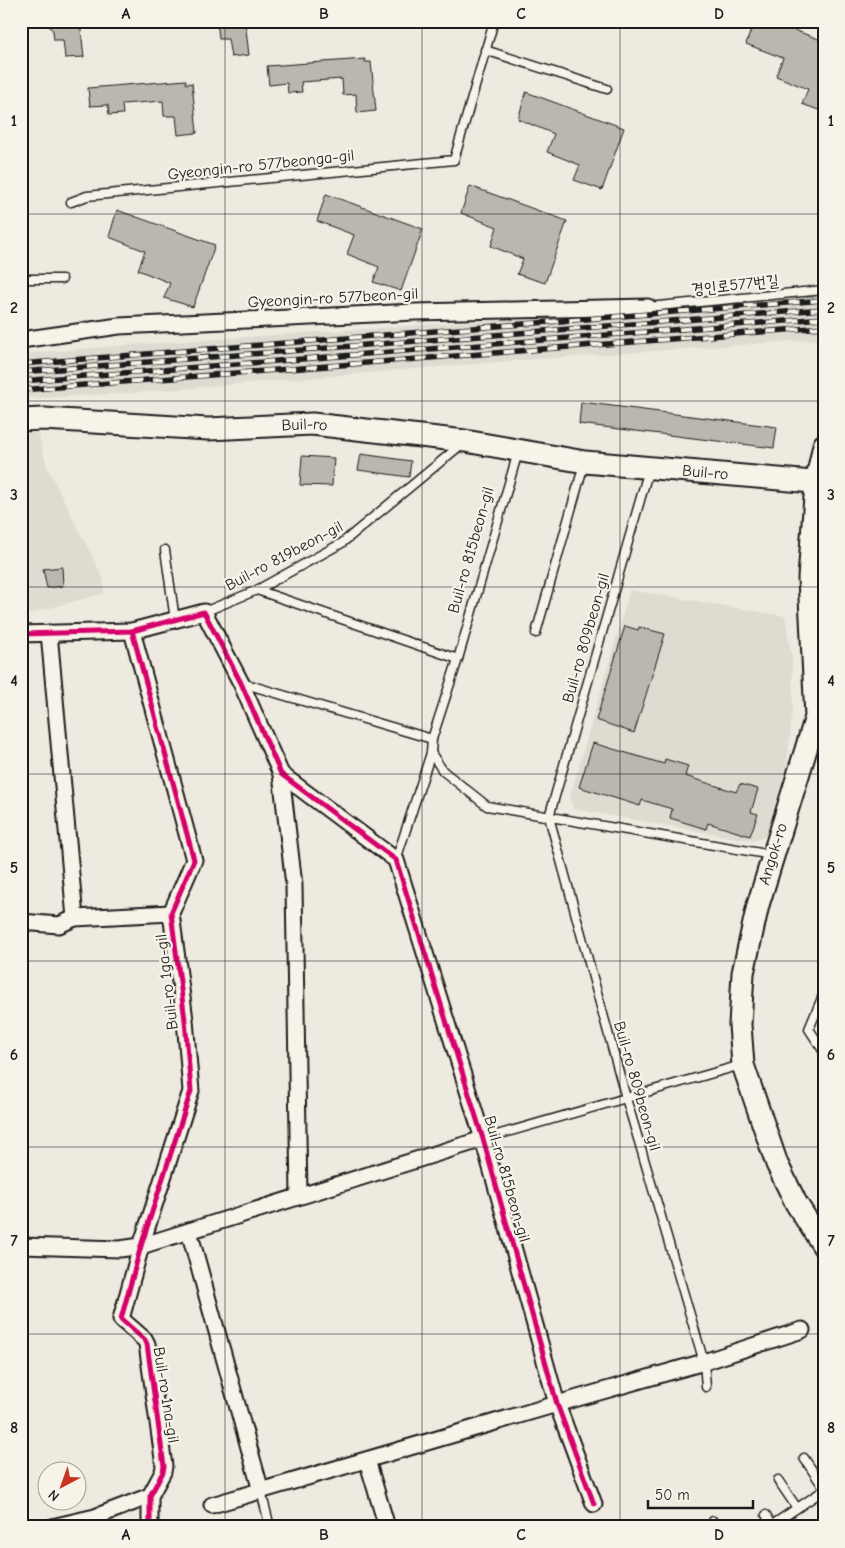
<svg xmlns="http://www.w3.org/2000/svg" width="845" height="1548" viewBox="0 0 845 1548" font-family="'Comic Neue','Poor Story',sans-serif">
	<rect width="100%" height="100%" fill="#eeeae0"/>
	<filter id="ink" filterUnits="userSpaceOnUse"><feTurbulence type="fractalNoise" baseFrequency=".02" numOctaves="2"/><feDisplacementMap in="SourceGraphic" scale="10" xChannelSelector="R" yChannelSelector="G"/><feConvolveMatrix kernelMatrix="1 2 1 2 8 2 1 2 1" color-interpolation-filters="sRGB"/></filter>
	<g filter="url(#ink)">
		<g fill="#dedbd1">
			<path d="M824,292V339L485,363L131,393L21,399V354L128,345L482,321L634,306Z"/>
			<path d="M21,433H38L47,467L104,580V593L21,616Z"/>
			<path d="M630,590L785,616L792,659L793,707L787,764L767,836L754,841L573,809L570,797Z"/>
		</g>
		<g fill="#bab7af" stroke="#1c1c1c">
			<path d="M45,21H80L84,57L65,58L63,40H54L53,31Z"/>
			<path d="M212,21H245L249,55L231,57L228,39H219L218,29Z"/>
			<path d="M754,21H769L824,41V112L802,104L808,89L776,76L783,58L746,44Z"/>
			<path d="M365,59V62H371L376,111L357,113L356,94L343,95L342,79L301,82L302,92L288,93L287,83L269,85L267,66Z"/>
			<path d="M186,80V84L192,83L197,133L178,135L176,116H164L163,101L122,104L123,114L109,115L108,105L90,106L88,88Z"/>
			<path d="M526,92L624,128L602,190L574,180L580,165L547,152L554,134L518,119Z"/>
			<path d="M470,186L567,221L545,283L517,274L523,259L491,246L497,227L461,213Z"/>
			<path d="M326,194L423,229L401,291L373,282L379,267L347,254L354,235L317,221Z"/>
			<path d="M117,210L215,245L193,307L164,298L170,283L138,270L145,251L109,237Z"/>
			<path d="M581,402L777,427L774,448L579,424Z"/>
			<path d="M361,454L411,461L409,477L358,470Z"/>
			<path d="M302,456L334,458L332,486L300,485Z"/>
			<path d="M62,567L63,586L47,588L43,569Z"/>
			<path d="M625,626L638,630L639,627L665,634L634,733L596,720Z"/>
			<path d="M593,743L664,764L665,759L688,766L685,776L736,792L740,784L758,789L751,812L758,814L750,836L708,823L706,829L670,818L672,809L642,800L640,806L579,787Z"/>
		</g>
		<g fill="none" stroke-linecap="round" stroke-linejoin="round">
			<g stroke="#1c1c1c" stroke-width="11">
				<g id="lane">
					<path d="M485,50L607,89"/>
					<path d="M71,202L87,196L454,160L494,21"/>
					<path d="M21,279H62"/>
					<path d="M648,307L824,290"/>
					<path d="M649,469L549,817L626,1098L704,1362L706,1387"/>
					<path d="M165,550L175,620"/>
					<path d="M257,590L458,659"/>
					<path d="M204,612L257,590L342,543L462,444"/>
					<path d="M536,633L584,464"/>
					<path d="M242,683L432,739"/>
					<path d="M431,753L443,771L487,806L772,855"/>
					<path d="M396,860L431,753L432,739L458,659L518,452"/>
					<path d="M824,993L809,1029L824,1052"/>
					<path d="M483,1139L741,1065"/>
					<path d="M804,1458L824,1488"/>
					<path d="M778,1480L797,1508"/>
					<path d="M261,1491L270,1527"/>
					<path d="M766,1515L772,1525"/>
					<path d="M713,1521L717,1527"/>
					<path d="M769,1527L824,1490"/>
				</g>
			</g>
			<g stroke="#1c1c1c" stroke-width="19">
				<g id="street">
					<path d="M21,340L119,326L415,312L648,307"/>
					<path d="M132,631L194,860L171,913L185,1020L191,1091L141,1246L121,1319L145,1340L147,1344L164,1466L163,1472L150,1496V1527"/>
					<path d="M49,633L75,918"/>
					<path d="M21,634L132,631L204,612L241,683L281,774L396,860L483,1139L557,1404L594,1504"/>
					<path d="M281,774L294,885L299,1196"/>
					<path d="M21,922L59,925L75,918L171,913"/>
					<path d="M189,1231L261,1491"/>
					<path d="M21,1246L120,1249L141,1246L483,1139"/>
					<path d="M367,1460L387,1527"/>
					<path d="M212,1505L557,1404L704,1362L802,1330"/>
					<path d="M52,1527L95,1517L150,1496"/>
				</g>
			</g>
			<g stroke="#1c1c1c" stroke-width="25">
				<g id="secondary">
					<path id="s1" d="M21,420L44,419L208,429L312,424L465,441L585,462L824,483"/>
					<path d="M824,445L816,483L809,578L816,717L758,905L743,973L740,1025L743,1065L777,1164L796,1203L824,1247"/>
				</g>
			</g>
			<use href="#lane" stroke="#f7f3e8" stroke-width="8"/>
			<use href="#street" stroke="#f7f3e8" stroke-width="15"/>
			<use href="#secondary" stroke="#f7f3e8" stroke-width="21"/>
			<g stroke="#1c1c1c" stroke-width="5.5">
				<g id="rail">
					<path d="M21,364L824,300"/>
					<path d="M21,372L824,309"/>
					<path d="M21,381L824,318"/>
					<path d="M21,390L824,327"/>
				</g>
			</g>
			<use href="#rail" stroke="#f7f3e8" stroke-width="4" stroke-dasharray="11" stroke-linecap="butt"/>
			<g stroke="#f7f3e8" stroke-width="8">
				<g id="cycleway">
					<path d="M132,631L194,860L171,913L185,1020L191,1091L141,1246L121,1319L145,1340L147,1344L164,1466L163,1472L150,1496V1527"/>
					<path d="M21,634L132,631L204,612L241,683L281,774L396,860L483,1139L557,1404L594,1504"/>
				</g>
			</g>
			<use href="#cycleway" stroke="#d6006c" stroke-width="5"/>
		</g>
	</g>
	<path fill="none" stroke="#1c1c1c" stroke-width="1" stroke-opacity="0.55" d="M225,21V1527M422,21V1527M620,21V1527M21,214H824M21,401H824M21,587H824M21,774H824M21,961H824M21,1147H824M21,1334H824"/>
	<g text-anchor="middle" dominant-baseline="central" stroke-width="4.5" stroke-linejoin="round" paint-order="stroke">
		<g font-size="16" fill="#1c1c1c" stroke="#f7f3e8">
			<text transform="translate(261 165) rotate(-6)">Gyeongin-ro 577beonga-gil</text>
			<text transform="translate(735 285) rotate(-6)">경인로577번길</text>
			<text transform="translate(333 298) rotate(-3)">Gyeongin-ro 577beon-gil</text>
			<text stroke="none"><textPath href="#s1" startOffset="284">Buil-ro</textPath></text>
			<text stroke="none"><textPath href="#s1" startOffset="688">Buil-ro</textPath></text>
			<text transform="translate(471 550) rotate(-74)">Buil-ro 815beon-gil</text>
			<text transform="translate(284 556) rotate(-28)">Buil-ro 819beon-gil</text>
			<text transform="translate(586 638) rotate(-74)">Buil-ro 809beon-gil</text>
			<text transform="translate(773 854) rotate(-73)">Angok-ro</text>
			<text transform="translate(167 982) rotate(-97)">Buil-ro 1ga-gil</text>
			<text transform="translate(637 1086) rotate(74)">Buil-ro 809beon-gil</text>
			<text transform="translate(507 1179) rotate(74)">Buil-ro 815beon-gil</text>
			<text transform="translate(166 1395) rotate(81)">Buil-ro 1na-gil</text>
		</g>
	</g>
	<rect width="845" height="1548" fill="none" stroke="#f7f3e8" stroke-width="55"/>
	<g transform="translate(62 1486) rotate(221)"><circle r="24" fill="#f7f3e8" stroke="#9f9d96"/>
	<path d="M0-4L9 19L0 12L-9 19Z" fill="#c8321e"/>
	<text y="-8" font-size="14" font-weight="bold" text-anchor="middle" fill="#1c1c1c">N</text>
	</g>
	<path d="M648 1500v8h105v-8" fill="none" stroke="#1c1c1c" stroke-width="2.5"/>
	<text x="655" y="1500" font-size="15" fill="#1c1c1c" stroke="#f7f3e8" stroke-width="4" paint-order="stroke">50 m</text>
	<rect x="28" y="28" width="790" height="1492" fill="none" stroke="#1c1c1c" stroke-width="2"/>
	<g font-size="16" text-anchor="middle" font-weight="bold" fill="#1c1c1c">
		<text x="126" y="19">A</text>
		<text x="324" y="19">B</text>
		<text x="521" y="19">C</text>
		<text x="719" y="19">D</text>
		<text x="14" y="126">1</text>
		<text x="831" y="126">1</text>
		<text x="14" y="313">2</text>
		<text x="831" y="313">2</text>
		<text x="14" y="500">3</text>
		<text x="831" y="500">3</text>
		<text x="14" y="686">4</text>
		<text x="831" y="686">4</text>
		<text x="14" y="873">5</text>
		<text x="831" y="873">5</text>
		<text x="14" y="1060">6</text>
		<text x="831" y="1060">6</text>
		<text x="14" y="1246">7</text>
		<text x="831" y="1246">7</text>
		<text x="14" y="1433">8</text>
		<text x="831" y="1433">8</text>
		<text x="126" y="1540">A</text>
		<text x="324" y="1540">B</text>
		<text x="521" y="1540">C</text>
		<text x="719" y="1540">D</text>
	</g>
</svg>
